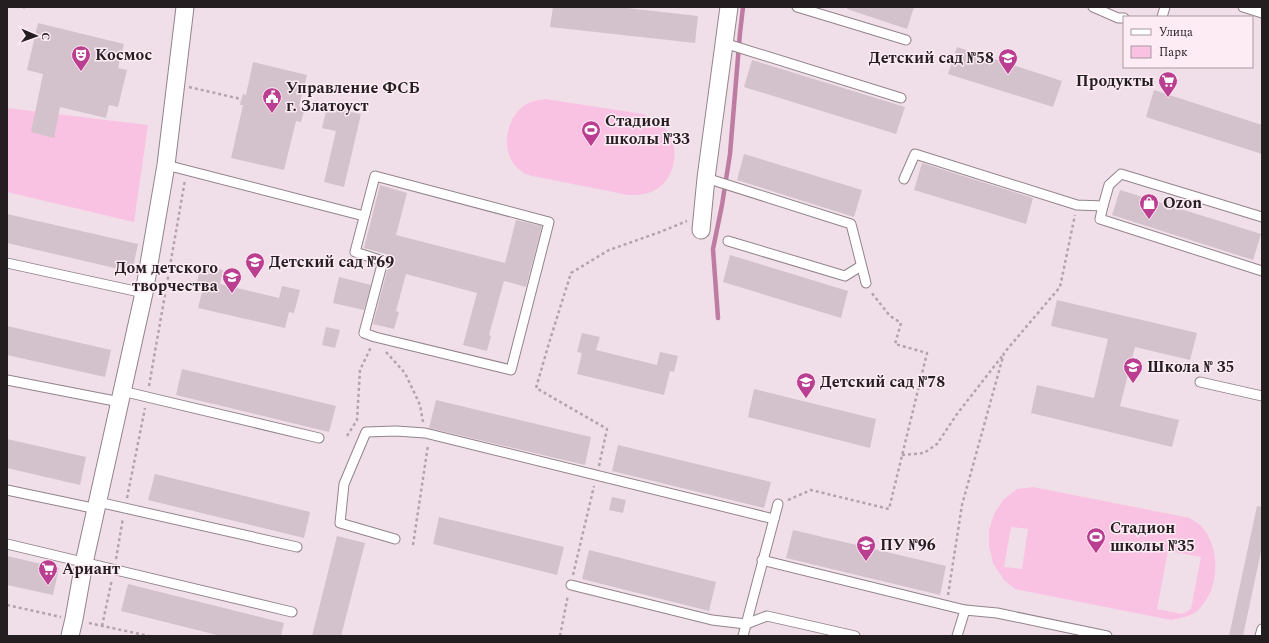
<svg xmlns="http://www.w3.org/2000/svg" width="1269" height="643" viewBox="0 0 1269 643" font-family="Spectral,serif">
	<rect width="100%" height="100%" fill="#f0dfe8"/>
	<g fill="#fac2e2" fill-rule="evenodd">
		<path d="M545,99L643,114C653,119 662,123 668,132C681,150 674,182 653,191C645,195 637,195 628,195L532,176C529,175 524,174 521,171C500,156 504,123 522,107C528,102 537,100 545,99Z"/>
		<path d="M7,108L148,125L134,222L7,192Z"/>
		<path d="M1033,487L1190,518C1193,521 1199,523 1202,527C1221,549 1220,591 1197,611C1190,617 1180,618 1171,620L1015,589L1004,580L993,563L989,546V530L994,514L1003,500L1017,489ZM1011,527L1028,529L1022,569L1004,567ZM1168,551L1201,557L1191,609L1182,614L1157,609Z"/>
	</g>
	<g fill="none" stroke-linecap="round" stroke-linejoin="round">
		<path stroke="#be7ca3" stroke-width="4.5" d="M718,318L713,249L722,205L730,154L740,33L743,7"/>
	</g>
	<g fill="#d3c2cb">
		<path d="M553,7H618L698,16L695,43L550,27Z"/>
		<path d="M848,7H914L907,29L847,9Z"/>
		<path d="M38,23L124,44L118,68L127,70L118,107L109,105L106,118L60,107L54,138L31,132L43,74L27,70Z"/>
		<path d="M957,47L1062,81L1053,107L948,74Z"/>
		<path d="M752,60L905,107L896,134L744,87Z"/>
		<path d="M253,62L307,75L299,106L305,108L301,122L296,121L284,170L231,158L243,105H240L241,100L243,94L246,95Z"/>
		<path d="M1154,90L1262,125V154L1146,117Z"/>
		<path d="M327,107L361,114L344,187L324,182L336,131L322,128Z"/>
		<path d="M744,154L862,190L854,217L737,180Z"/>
		<path d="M922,163L1033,198L1026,224L914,190Z"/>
		<path d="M380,185L407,193L396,235L505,263L516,220L542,226L526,287L504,281L489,335L491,336L487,351L463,345L477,293L406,274L396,311L399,312L394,329L373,324L389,263V255L364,248Z"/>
		<path d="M1120,190L1261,234L1253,260L1112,215Z"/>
		<path d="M7,214L138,244L132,272L7,243Z"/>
		<path d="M730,255L848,291L841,318L723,282Z"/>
		<path d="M201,265L223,270L220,284L279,298L282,286L300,290L294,313L289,312L285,328L198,308L203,288L196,286Z"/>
		<path d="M339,277L371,285L364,310L333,303Z"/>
		<path d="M1057,300L1197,333L1190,360L1135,347L1120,406L1179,420L1172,447L1031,413L1037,385L1094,398L1108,339L1051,326Z"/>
		<path d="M7,326L111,350L105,377L7,355Z"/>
		<path d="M326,327L340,330L335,348L322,345Z"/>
		<path d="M582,333L600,337L596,350L657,365L660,352L678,356L674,372L670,371L664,395L577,374L582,353L577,352Z"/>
		<path d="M182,369L336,406L329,432L176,395Z"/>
		<path d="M754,389L876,419L870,448L748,417Z"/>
		<path d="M436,400L591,437L585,465L429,428Z"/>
		<path d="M7,439L86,457L80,485L7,468Z"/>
		<path d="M618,445L771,482L764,508L612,471Z"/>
		<path d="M155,474L310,512L304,538L148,500Z"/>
		<path d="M612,497L626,500L623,513L609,510Z"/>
		<path d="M1257,506L1262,507V547L1243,636H1229Z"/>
		<path d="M439,517L564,547L557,575L433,544Z"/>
		<path d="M793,530L946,566L940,595L786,558Z"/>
		<path d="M337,536L365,543L341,636H312Z"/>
		<path d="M589,550L716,582L709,611L582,579Z"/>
		<path d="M7,556L59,568L53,595L7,585Z"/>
		<path d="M128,584L284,623L281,636H221L121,611Z"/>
	</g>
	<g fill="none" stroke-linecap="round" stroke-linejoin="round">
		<g stroke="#93838b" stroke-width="11">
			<g id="service">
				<path d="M797,7L906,40"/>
				<path d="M1093,7L1118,18H1124"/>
				<path d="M1243,7L1262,13"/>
				<path d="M1162,17L1165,7"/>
				<path d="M724,43L901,98"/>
				<path d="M166,165L364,216"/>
				<path d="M375,176L549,222L511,370L375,337L364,333L383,261L355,252Z"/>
				<path d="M706,178L851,224L866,283"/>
				<path d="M904,179L915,154L1077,205L1103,206L1109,185L1121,174L1262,217"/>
				<path d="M1103,206L1100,219L1262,271"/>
				<path d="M728,241L845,276L861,266"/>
				<path d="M7,263L144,293"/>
				<path d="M7,380L120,402"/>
				<path d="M1200,382L1262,396"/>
				<path d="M122,391L319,438"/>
				<path d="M7,490L97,509"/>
				<path d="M98,502L297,547"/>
				<path d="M395,539L340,523L344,484L366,432L396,431L425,433L774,519"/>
				<path d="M7,544L292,612"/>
				<path d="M762,560L965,610"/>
				<path d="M571,585L712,620L746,624L767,616L855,636"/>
				<path d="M743,636L778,504"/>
				<path d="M957,636L965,610L997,613L1107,636"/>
				<path d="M1260,636L1262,629"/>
			</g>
		</g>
		<g stroke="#93838b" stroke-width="19">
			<g id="minor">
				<path d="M701,230L706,178L729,7"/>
				<path d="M70,636L74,619L84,563L144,293L166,165L185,7"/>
			</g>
		</g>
		<g stroke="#b2a4ab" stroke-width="2.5" stroke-dasharray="3 3" stroke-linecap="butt">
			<path d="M23,8L24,7"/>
			<path d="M189,87L241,99"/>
			<path d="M386,352L405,373L420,405L423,422"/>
			<path d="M149,386L185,180"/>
			<path d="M347,436L357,420L360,370L371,347"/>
			<path d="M902,455L924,453L937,444L957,414L1003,355"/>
			<path d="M599,466L607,429L536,388L549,343L571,273L609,250L660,232L687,221"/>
			<path d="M127,498L145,408"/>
			<path d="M788,500L811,490L889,509L927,353L895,344L901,323L890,316L871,292"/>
			<path d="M413,545L428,445"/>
			<path d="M116,559L123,518"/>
			<path d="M573,575L594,486"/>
			<path d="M948,595L962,505L1004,353L1060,287L1075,215"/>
			<path d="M7,605L61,617"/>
			<path d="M89,623L149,636"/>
			<path d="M102,626L112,579"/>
			<path d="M560,636L568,595"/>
		</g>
		<use href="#service" stroke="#fff" stroke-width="9"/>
		<use href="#minor" stroke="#fff" stroke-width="17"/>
	</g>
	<defs>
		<g id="theatre-pin" transform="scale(1)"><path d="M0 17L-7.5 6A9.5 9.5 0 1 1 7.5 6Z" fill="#ba3f90" stroke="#feecf5"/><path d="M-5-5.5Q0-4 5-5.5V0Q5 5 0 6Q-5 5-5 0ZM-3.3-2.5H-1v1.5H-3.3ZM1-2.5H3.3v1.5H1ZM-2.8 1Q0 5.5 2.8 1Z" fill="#fff"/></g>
		<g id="school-pin" transform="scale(1)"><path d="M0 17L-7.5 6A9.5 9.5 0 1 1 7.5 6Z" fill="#ba3f90" stroke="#feecf5"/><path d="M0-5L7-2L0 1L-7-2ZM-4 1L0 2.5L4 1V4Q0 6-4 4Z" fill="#fff"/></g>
		<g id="supermarket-pin" transform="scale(1)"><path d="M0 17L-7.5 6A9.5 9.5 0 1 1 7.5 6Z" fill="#ba3f90" stroke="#feecf5"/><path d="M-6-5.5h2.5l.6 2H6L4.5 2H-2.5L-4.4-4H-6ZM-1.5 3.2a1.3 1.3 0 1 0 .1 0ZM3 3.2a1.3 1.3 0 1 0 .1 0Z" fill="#fff"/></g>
		<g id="civic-pin" transform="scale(1)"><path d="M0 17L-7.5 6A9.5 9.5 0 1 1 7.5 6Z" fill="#ba3f90" stroke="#feecf5"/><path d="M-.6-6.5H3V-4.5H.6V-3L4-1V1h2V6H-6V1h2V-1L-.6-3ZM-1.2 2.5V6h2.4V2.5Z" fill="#fff"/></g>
		<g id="stadium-pin" transform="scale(1)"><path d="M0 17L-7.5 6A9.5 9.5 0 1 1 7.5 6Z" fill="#ba3f90" stroke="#feecf5"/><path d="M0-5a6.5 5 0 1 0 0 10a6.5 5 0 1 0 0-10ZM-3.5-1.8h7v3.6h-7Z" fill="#fff"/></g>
		<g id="shop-pin" transform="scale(1)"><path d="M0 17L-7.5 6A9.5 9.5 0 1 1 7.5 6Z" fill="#ba3f90" stroke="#feecf5"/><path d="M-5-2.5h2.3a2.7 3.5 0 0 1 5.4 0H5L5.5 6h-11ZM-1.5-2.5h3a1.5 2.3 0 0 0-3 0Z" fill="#fff"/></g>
		<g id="university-pin" transform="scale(1)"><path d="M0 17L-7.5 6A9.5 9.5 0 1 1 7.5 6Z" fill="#ba3f90" stroke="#feecf5"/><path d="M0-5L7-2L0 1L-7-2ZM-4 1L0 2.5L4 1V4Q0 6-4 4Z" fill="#fff"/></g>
	</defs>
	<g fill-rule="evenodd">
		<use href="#theatre-pin" x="81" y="55"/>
		<use href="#school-pin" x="1008" y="58"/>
		<use href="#supermarket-pin" x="1168" y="81"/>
		<use href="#civic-pin" x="272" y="97"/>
		<use href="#stadium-pin" x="591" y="130"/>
		<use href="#shop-pin" x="1149" y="203"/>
		<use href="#school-pin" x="255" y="262"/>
		<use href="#school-pin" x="232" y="277"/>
		<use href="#school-pin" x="1133" y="367"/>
		<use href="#school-pin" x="806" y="382"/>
		<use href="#stadium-pin" x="1096" y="537"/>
		<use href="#university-pin" x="866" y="545"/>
		<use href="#supermarket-pin" x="48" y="569"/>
	</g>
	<g text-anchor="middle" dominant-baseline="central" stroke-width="3" stroke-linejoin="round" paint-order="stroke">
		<g font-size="16" font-weight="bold" fill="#241e21" stroke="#feecf5" text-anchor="start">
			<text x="95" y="55">Космос</text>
			<text x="994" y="58" text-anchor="end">Детский сад №58</text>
			<text x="1154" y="81" text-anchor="end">Продукты</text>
			<text x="286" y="88">Управление ФСБ<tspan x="286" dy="18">г. Златоуст</tspan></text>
			<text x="605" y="121">Стадион<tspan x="605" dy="18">школы №33</tspan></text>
			<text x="1163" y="203">Ozon</text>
			<text x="269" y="262">Детский сад №69</text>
			<text x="218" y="268" text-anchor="end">Дом детского<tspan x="218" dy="18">творчества</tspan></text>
			<text x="1147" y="367">Школа № 35</text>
			<text x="820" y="382">Детский сад №78</text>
			<text x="1110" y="528">Стадион<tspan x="1110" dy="18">школы №35</tspan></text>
			<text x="880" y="545">ПУ №96</text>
			<text x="62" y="569">Ариант</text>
		</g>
	</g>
	<rect width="1269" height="643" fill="none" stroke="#241e21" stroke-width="16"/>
	<rect x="1123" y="16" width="130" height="52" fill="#feecf5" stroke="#a79aa0"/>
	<rect x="1131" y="29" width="20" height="6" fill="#ffffff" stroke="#a79aa0"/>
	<text x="1159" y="36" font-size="12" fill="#241e21">Улица</text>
	<rect x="1131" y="46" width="20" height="12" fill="#fac2e2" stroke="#a79aa0"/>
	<text x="1159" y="56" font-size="12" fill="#241e21">Парк</text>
	<g transform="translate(36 36) rotate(92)" stroke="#feecf5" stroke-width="3" paint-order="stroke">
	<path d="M0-3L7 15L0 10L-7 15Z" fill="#241e21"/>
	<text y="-6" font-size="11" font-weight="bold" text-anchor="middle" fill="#241e21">С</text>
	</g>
</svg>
